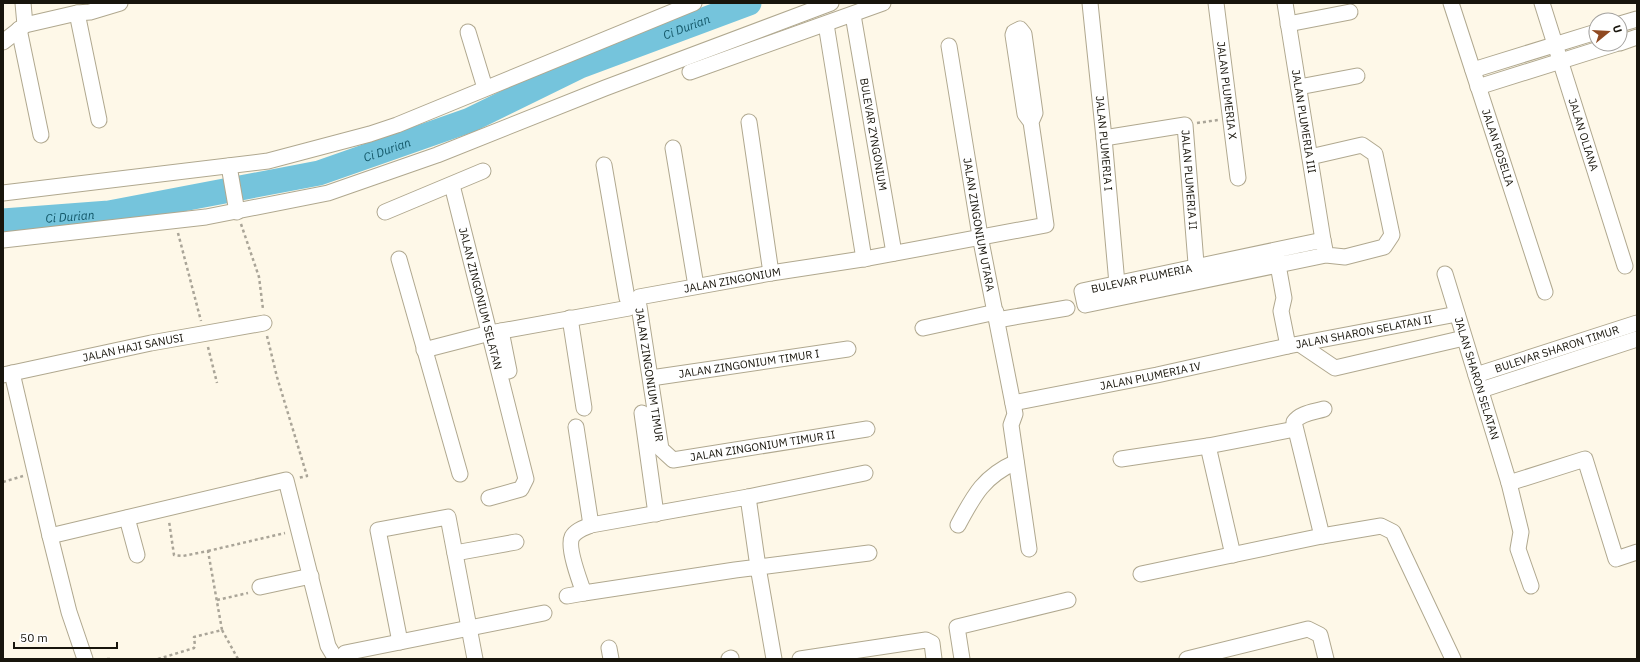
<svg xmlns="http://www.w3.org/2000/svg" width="1640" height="662" viewBox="0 0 1640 662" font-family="'IBM Plex Sans',sans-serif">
	<rect width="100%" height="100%" fill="#fef8e8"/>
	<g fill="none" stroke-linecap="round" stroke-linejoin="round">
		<path stroke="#75c4dc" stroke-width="25" id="s1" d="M3,221L109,213L319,173L470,120L580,66L749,3"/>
		<g stroke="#b0a88f" stroke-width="17">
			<g id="minor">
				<path d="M23,3L25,25"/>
				<path id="s2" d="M1090,3L1104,138L1118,295"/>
				<path id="s3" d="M1216,3L1238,178"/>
				<path id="s4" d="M1285,3L1323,240"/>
				<path id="s5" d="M1451,3L1545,292"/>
				<path id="s6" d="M1542,3L1625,266"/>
				<path d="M77,13L99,120"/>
				<path id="s7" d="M853,15L894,253"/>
				<path d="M826,24L864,259"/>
				<path d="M1288,24L1350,12"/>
				<path d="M1620,24L1637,19"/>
				<path d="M19,29L41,135"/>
				<path d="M468,32L485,88"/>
				<path d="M3,42L25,25L77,13L90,12L120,3"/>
				<path d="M1620,43L1637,37"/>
				<path id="s8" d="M949,46L980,236L1015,414L1011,425L1029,549"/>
				<path d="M1473,70L1596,32"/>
				<path d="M690,72L883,3"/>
				<path d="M1299,87L1357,76"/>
				<path d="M1478,87L1615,44"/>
				<path d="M749,122L771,273"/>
				<path id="s9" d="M1104,138L1185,125L1197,276"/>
				<path d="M673,148L696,286"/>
				<path id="s10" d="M1310,157L1362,145L1375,154L1392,235L1384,247L1345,257L1326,255L1085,305L1082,291L1323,240L1326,255"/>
				<path id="s11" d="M604,165L627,298L639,306L661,449L673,460L867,429"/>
				<path d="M229,166L237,212"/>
				<path id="s12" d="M452,185L526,479L521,489L489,498"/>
				<path d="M3,193L268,161L370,134L397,125L694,3"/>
				<path d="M385,212L483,171"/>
				<path d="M3,240L206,217L328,193L437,155L605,88L831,3"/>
				<path id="s13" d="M1276,254L1284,298L1281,311L1288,346L1457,314"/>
				<path d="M399,259L460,474"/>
				<path id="s14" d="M1445,274L1509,483L1521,532L1518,549L1531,586"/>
				<path d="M570,318L584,408"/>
				<path d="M997,320L1067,308"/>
				<path d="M923,328L996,312"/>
				<path d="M501,331L509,371"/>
				<path d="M1301,345L1335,368L1464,338"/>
				<path id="s15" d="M424,350L490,333L629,308L639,297L771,273L869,258L1046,225L1031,122L1025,114L1013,35L1014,32L1020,29L1024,34L1035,113L1031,122"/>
				<path d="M12,373L50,536L69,612L85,659"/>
				<path id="s16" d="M3,375L151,343L264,323"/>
				<path id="s17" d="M1476,375L1637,323"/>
				<path id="s18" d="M651,378L848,349"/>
				<path d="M1481,390L1637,339"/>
				<path id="s19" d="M1013,403L1157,375L1288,346"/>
				<path d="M642,413L656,514"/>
				<path d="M576,427L591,525"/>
				<path d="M1208,446L1233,555"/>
				<path d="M1121,459L1208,446L1295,429"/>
				<path d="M1509,483L1585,459L1616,559L1637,552"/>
				<path d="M748,497L865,473"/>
				<path d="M127,518L137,555"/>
				<path d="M958,525C974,495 984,476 1016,462"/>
				<path d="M50,536L286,480L328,646L334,656L340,659"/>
				<path d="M1322,536L1294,422C1300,413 1314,412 1324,409"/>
				<path d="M455,553L516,542"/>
				<path d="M1141,574L1322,536L1381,526L1393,532L1453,659"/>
				<path d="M260,587L311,576"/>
				<path d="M567,596L584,593"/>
				<path d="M400,642L378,530L448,517L475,659"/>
				<path d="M609,648L611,659"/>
				<path d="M346,659L345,653L544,613"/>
				<path d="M729,659L731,658"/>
				<path d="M774,659L758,567L748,497L591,525C584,528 576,530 572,537C567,547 580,582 584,593L735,570L869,553"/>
				<path d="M800,659L926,640L932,643L934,659"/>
				<path d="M962,659L957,627L1068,600"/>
				<path d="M1187,659L1308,629L1320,635L1326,659"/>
			</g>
		</g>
		<g stroke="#aaa598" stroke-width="2.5" stroke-dasharray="3 3" stroke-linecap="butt">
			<path d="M1197,123L1218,120"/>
			<path d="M241,224L259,277L263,309"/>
			<path d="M178,233L201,321"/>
			<path d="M267,336L277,377L307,476L298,478"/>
			<path d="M208,347L217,383"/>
			<path d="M3,482L23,476"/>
			<path d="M208,551L285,533"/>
			<path d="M217,600L248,593"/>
			<path d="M222,630L238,659"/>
			<path d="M107,659H112"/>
			<path d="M158,659L194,648L195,646L194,637L222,630L208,551L183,556L174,555L169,521"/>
		</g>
		<use href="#minor" stroke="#fff" stroke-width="15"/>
	</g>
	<g text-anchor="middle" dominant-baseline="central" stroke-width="3" stroke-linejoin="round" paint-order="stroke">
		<g font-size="11" fill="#18150c" stroke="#fff">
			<text stroke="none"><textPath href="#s3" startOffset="88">JALAN PLUMERIA X</textPath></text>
			<text stroke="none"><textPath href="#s4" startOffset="120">JALAN PLUMERIA III</textPath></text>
			<text stroke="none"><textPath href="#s7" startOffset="121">BULEVAR ZYNGONIUM</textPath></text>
			<text stroke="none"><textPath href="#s6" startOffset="138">JALAN OLIANA</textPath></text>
			<text stroke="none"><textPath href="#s2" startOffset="141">JALAN PLUMERIA I</textPath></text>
			<text stroke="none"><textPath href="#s5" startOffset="152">JALAN ROSELIA</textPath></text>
			<text stroke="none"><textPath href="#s9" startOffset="137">JALAN PLUMERIA II</textPath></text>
			<text stroke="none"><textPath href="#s8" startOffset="181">JALAN ZINGONIUM UTARA</textPath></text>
			<text stroke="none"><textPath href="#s10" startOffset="547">BULEVAR PLUMERIA</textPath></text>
			<text stroke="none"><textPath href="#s15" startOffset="319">JALAN ZINGONIUM</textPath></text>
			<text stroke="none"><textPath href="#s12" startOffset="117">JALAN ZINGONIUM SELATAN</textPath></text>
			<text stroke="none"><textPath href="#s13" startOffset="171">JALAN SHARON SELATAN II</textPath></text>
			<text stroke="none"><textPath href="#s16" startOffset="133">JALAN HAJI SANUSI</textPath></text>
			<text stroke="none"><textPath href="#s17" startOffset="85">BULEVAR SHARON TIMUR</textPath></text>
			<text stroke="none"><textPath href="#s18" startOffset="99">JALAN ZINGONIUM TIMUR I</textPath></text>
			<text stroke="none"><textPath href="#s11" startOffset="219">JALAN ZINGONIUM TIMUR</textPath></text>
			<text stroke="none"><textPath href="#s19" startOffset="140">JALAN PLUMERIA IV</textPath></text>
			<text stroke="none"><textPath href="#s14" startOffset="109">JALAN SHARON SELATAN</textPath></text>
			<text stroke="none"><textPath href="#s11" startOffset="401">JALAN ZINGONIUM TIMUR II</textPath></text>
		</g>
		<g font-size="12" font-style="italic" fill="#125667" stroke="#fff">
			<text stroke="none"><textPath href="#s1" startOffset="716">Ci Durian</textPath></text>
			<text stroke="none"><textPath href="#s1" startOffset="392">Ci Durian</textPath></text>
			<text stroke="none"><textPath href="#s1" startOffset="67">Ci Durian</textPath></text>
		</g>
	</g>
	<rect width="1640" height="662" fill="none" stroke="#18150c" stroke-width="8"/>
	<g transform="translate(1608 32) rotate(72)"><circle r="19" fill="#ffffff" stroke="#a3a19e"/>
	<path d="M0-3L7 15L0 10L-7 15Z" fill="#8f4921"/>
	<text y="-6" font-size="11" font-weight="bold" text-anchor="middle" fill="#18150c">U</text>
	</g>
	<path d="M14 642v6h103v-6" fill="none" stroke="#18150c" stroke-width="2"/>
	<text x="20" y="642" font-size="12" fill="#18150c" stroke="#ffffff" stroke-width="3" paint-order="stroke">50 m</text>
</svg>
